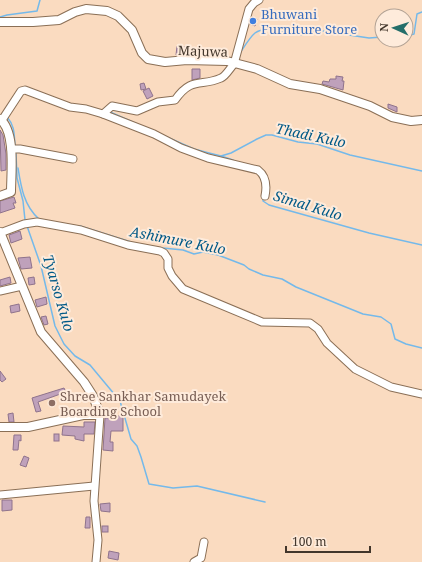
<svg xmlns="http://www.w3.org/2000/svg" width="422" height="562" viewBox="0 0 422 562" font-family="'Noto Serif',serif">
	<rect width="100%" height="100%" fill="#fadbc0"/>
	<g fill="none" stroke-linecap="round" stroke-linejoin="round">
		<g stroke="#74b9ea" stroke-width="1.5">
			<path d="M0,17L7,15L37,11L40,0"/>
			<path d="M406,36L414,34L417,14L422,12"/>
			<path d="M240,53C244,47 250,37 255,33C271,21 297,44 316,30L369,38L382,37"/>
			<path d="M110,112L194,149L209,153L221,156L231,153L257,139L266,135H272L298,142L317,144L350,155L422,171"/>
			<path d="M7,117C15,126 14,134 15,146"/>
			<path d="M16,154L17,178L23,201L25,220"/>
			<path d="M221,156L233,160"/>
			<path d="M18,168C21,187 24,206 39,219"/>
			<path d="M263,197V201L269,205L369,233L422,245"/>
			<path d="M27,226L41,266L55,326L64,344L75,356L90,365L120,401L131,439L137,446L141,457L149,484L173,488L197,486L265,502"/>
			<path d="M80,226L131,242"/>
			<path d="M163,248L183,250L194,254L203,252L218,255L244,265L249,269L263,275L282,279L296,287L363,314L381,317L391,324L395,339L406,344L422,348"/>
		</g>
	</g>
	<g fill="#bfa1bb" stroke="#8f738c">
		<path d="M252,17L257,19L255,26L250,24Z"/>
		<path d="M177,46L185,47V51L199,52V55H176Z"/>
		<path d="M192,69H200V78L192,80Z"/>
		<path d="M336,76L343,77L342,81H344L343,90L322,84L323,81L329,82L330,79H336Z"/>
		<path d="M144,83L146,89L141,90L140,84Z"/>
		<path d="M149,88L153,96L147,99L143,91Z"/>
		<path d="M388,104L397,107V112L388,108Z"/>
		<path d="M0,130L3,135L6,154V170L1,171Z"/>
		<path d="M14,197L16,203H13L15,208L0,213V201Z"/>
		<path d="M20,231L22,239L11,243L9,235Z"/>
		<path d="M30,257L32,268L21,269L18,258Z"/>
		<path d="M10,277L11,283L0,286V280Z"/>
		<path d="M34,277L35,284L29,285L28,278Z"/>
		<path d="M46,297L47,304L37,307L35,300Z"/>
		<path d="M19,304L20,311L11,313L10,306Z"/>
		<path d="M46,316L48,324L44,325L41,317Z"/>
		<path d="M0,371L6,379L2,382L0,380Z"/>
		<path d="M64,388L66,392L38,402L41,411L36,412L32,398Z"/>
		<path d="M13,413L14,422H9L8,414Z"/>
		<path d="M117,416H123V431H111L110,442H113V451L103,450L105,418H117Z"/>
		<path d="M84,422H95L94,434H84V441L75,439V436L62,435L63,426L84,427Z"/>
		<rect x="54" y="434" width="5" height="7"/>
		<path d="M14,435H21V441L19,440L18,450H13Z"/>
		<path d="M24,456L29,458L26,467L20,465Z"/>
		<path d="M2,500H12V510L2,511Z"/>
		<path d="M110,503V512L101,511L100,504Z"/>
		<path d="M86,517H90V528H85Z"/>
		<rect x="102" y="526" width="6" height="6"/>
		<path d="M109,551L119,553L118,560L108,558Z"/>
	</g>
	<g fill="none" stroke-linecap="round" stroke-linejoin="round">
		<g stroke="#8a6f56" stroke-width="9">
			<g id="minor">
				<path d="M103,114L154,134L181,148L208,158L258,170C266,176 267,186 265,196"/>
				<path d="M2,120L21,91L25,90L70,107L86,109L103,114L112,106L137,111L158,102L175,100C192,76 201,87 221,78C226,76 230,68 234,64L249,9L254,3L259,0"/>
				<path d="M11,149H20L73,159"/>
				<path d="M0,233L24,224L37,222L81,230L128,245L160,251L164,253L168,259V268L172,276L183,289L262,322L310,323L318,329L327,343L355,369L391,387L422,394"/>
				<path d="M0,291L22,286"/>
				<path d="M0,495L94,486"/>
				<path d="M96,562L98,540L94,501L100,415"/>
				<path d="M194,562L201,558L204,542"/>
			</g>
		</g>
		<g stroke="#8a6f56" stroke-width="10">
			<g id="tertiary">
				<path d="M0,22H33L59,20L75,12L86,9L107,11L118,16L132,30L142,53L148,59L165,62L187,60L227,61L257,69L290,84L320,89L370,106L392,117L411,121L422,120"/>
				<path d="M0,119C16,132 11,173 11,192L0,196"/>
				<path d="M0,232L41,332L84,382L93,396L100,415H83L28,427H0"/>
			</g>
		</g>
		<use href="#minor" stroke="#fff" stroke-width="7"/>
		<use href="#tertiary" stroke="#fff" stroke-width="8"/>
	</g>
	<circle fill="#3f7fe0" stroke="#feebdb" stroke-width="1.5" cx="253" cy="21" r="4"/>
	<circle fill="#8d6e63" stroke="#feebdb" stroke-width="1.5" cx="52" cy="403" r="4"/>
	<g text-anchor="middle" dominant-baseline="central" stroke-width="4" stroke-linejoin="round" paint-order="stroke">
		<g font-size="13" fill="#366cbe" stroke="#feebdb" text-anchor="start">
			<text x="261" y="14">Bhuwani<tspan x="261" dy="15">Furniture Store</tspan></text>
		</g>
		<g font-size="13" fill="#42362b" stroke="#feebdb">
			<text transform="translate(203 51) rotate(2)">Majuwa</text>
		</g>
		<g font-size="13" fill="#785e54" stroke="#feebdb" text-anchor="start">
			<text x="60" y="396">Shree Sankhar Samudayek<tspan x="60" dy="15">Boarding School</tspan></text>
		</g>
		<g font-size="14" font-style="italic" fill="#005987" stroke="#feebdb">
			<text transform="translate(311 135) rotate(12)">Thadi Kulo</text>
			<text transform="translate(308 205) rotate(17)">Simal Kulo</text>
			<text transform="translate(178 240) rotate(11)">Ashimure Kulo</text>
			<text transform="translate(59 293) rotate(74)">Tyarso Kulo</text>
		</g>
	</g>
	<g transform="translate(394 28) rotate(273)"><circle r="19" fill="#feebdb" stroke="#b3a395"/>
	<path d="M0-3L7 15L0 10L-7 15Z" fill="#246e6a"/>
	<text y="-6" font-size="11" font-weight="bold" text-anchor="middle" fill="#42362b">N</text>
	</g>
	<path d="M286 546v6h84v-6" fill="none" stroke="#42362b" stroke-width="2"/>
	<text x="292" y="546" font-size="12" fill="#42362b" stroke="#feebdb" stroke-width="3" paint-order="stroke">100 m</text>
</svg>
